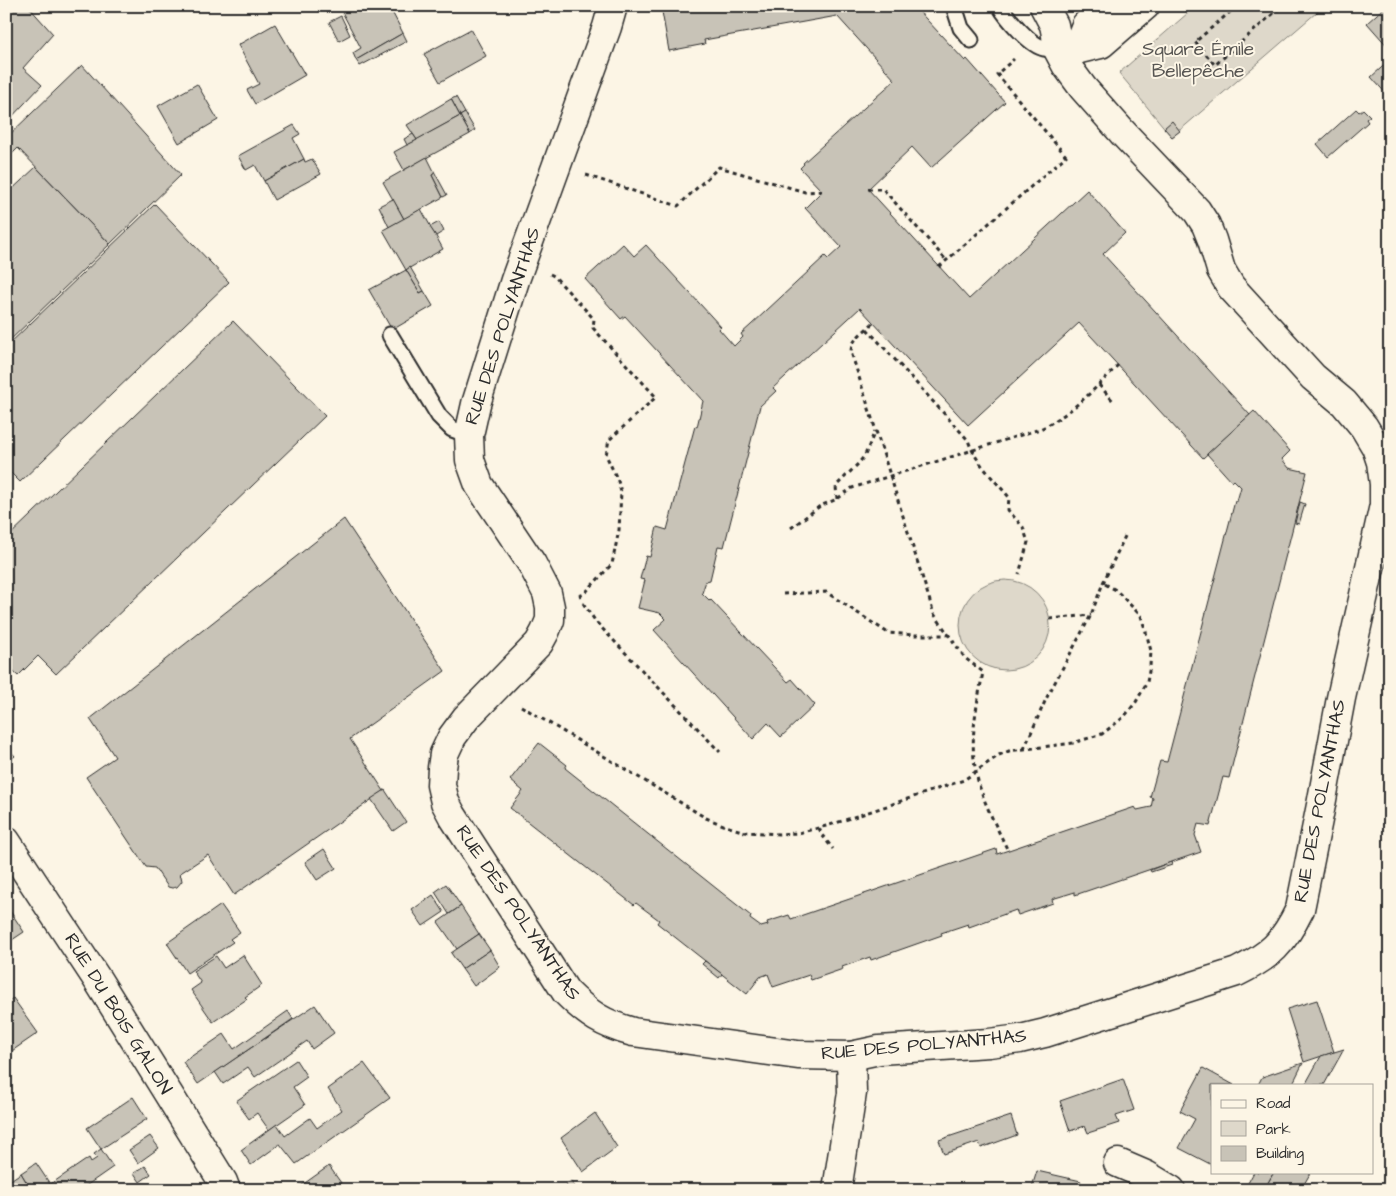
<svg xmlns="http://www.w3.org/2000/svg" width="1396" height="1196" viewBox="0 0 1396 1196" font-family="'Architects Daughter',sans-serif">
	<rect width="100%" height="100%" fill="#fcf5e5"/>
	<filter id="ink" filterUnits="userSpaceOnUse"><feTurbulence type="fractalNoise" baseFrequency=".02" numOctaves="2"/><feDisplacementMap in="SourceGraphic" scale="10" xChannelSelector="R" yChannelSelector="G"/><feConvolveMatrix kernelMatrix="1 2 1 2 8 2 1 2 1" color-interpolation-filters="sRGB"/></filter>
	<g filter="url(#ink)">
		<g fill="#ded8ca" stroke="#84827a">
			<path d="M1196,6H1324L1172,137L1119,73Z"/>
			<circle cx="1005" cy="625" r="45"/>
		</g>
		<g fill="#c8c3b7" stroke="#2b2b2b">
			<path d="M6,6H28L53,34L23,68L42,85L6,123Z"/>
			<path d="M353,6H389L403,33L356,60L353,53L361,48L342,12Z"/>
			<path d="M661,6H914L965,61L967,59L1005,102L931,168L912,147L868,189L969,299L1087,190L1125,233L1103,254L1250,415L1203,458L1079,323L968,425L860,308L773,388L776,391L760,406L724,547L718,546L710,580L706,581L702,593L710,601L711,600L788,682L792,679L815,705L781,737L768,723L753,739L654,630L666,619L660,613L638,608L645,580L640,579L646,556L650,557L657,527L667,530L695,426L697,427L703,401L625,316L621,319L585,279L623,244L634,256L646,245L721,327L719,329L734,346L743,337L741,334L751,325L825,256L828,259L841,247L805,208L822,191L800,168L804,164L803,163L895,80L837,16L704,40L705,44L669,51Z"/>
			<path d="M1386,6H1390V49L1367,23Z"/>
			<path d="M341,16L350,35L339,41L329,22Z"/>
			<path d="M275,24L305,75L255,104L247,90L259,84L238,45Z"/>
			<path d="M471,29L486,56L440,82L424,54Z"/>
			<path d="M403,33L407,41L360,66L356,60Z"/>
			<path d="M1390,60V98L1371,77Z"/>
			<path d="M82,65L181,175L110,244L18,148L10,156L6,152V138Z"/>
			<path d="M197,84L218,120L179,143L158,106Z"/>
			<path d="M456,97L465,113L460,116L451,99Z"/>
			<path d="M451,99L460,116L417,140L407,125Z"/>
			<path d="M1356,109L1359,112L1363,109L1370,116L1366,119L1368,122L1328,157L1317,144Z"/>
			<path d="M465,113L475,130L470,134L460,116Z"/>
			<path d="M460,116L470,134L404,170L394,152Z"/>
			<path d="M1172,121L1180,131L1172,137L1164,128Z"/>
			<path d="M294,125L300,134L293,138L304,159L264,181L255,165L246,170L238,156Z"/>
			<path d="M413,134L417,140L407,145L404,139Z"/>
			<path d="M427,157L435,173L432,175L443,197L404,219L383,182Z"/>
			<path d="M304,159L305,162L312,159L321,174L274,200L264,181Z"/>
			<path d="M36,167L110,244L6,344V195Z"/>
			<path d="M435,173L447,195L443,197L432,175Z"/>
			<path d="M393,199L404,219L389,227L379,206Z"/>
			<path d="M155,204L229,282L20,482L6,468V347Z"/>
			<path d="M421,209L443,249L406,270L383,230Z"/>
			<path d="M439,222L444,231L436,236L430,227Z"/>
			<path d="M410,267L424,291L420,293L406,270Z"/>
			<path d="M406,270L420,293L424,291L433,306L392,330L369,290Z"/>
			<path d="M233,321L325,416L56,674L38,656L18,676L6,665V539Z"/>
			<path d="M1254,411L1290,451L1282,459L1289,468L1307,472L1229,778L1223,777L1210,826L1198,824L1195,835L1201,852L1075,895V892L1052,899L1053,903L1018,915L1016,910L969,927L968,924L941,933L942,935L871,960L870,957L842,967L843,969L811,980L809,975L773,987L768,974L760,977L747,994L657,923L659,920L636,903L634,905L510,808L523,791L510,780L539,743L567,765L565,768L751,916L750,919L761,927L768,925L767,922L789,915L791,919L996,849L997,854L1135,807L1137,810L1151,807L1153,798L1150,797L1160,761L1167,762L1235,501H1237L1241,487L1234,480L1232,482L1207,454Z"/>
			<path d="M1300,502L1305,504L1299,524L1295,523Z"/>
			<path d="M344,519L445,671L350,739L384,791L234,895L208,855L179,874L181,876L182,881L177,887L172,888L168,887L155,868L146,867L86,777L115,757L90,719Z"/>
			<path d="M6,746L15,756L6,763Z"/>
			<path d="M385,790L406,822L393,831L371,799Z"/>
			<path d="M324,849L336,868L317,880L305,862Z"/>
			<path d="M1171,862L1172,865L1151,872L1150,870Z"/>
			<path d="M446,884L461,906L449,914L435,892Z"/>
			<path d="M433,895L444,912L423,926L412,910Z"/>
			<path d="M6,905L24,932L6,944Z"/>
			<path d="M221,905L240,932L230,939L233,942L187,973L167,943Z"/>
			<path d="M461,906L479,934L457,949L438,922Z"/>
			<path d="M479,934L490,950L462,969L451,953Z"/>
			<path d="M490,950L500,967L474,986L462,969Z"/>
			<path d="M243,955L262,985L245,997L247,999L213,1022L191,990L201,983L193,971L216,956L224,968Z"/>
			<path d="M705,961L722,974L719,978L702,964Z"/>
			<path d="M13,998L38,1033L6,1055V1003Z"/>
			<path d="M1317,1000L1334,1052L1304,1062L1287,1009Z"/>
			<path d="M315,1005L334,1033L312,1049L307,1041L255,1077L248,1067L223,1084L215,1072Z"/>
			<path d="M288,1011L293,1019L198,1084L183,1062L224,1034L234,1049Z"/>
			<path d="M1344,1049L1324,1085H1305L1321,1056Z"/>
			<path d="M296,1060L307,1077L293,1087L305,1105L269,1130L257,1113L249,1119L236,1101Z"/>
			<path d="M364,1063L390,1098L296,1164L280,1144L251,1165L241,1150L277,1124L285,1136L310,1118L317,1128L342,1110L328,1089Z"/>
			<path d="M1303,1063L1292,1085H1258L1262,1077Z"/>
			<path d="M1203,1068L1234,1085H1212V1165L1179,1148L1195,1119L1180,1111Z"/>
			<path d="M1123,1079L1134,1110L1116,1116L1119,1123L1088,1133L1085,1126L1070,1131L1060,1101Z"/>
			<path d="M133,1097L147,1119L101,1149L87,1128Z"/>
			<path d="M595,1113L617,1147L583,1172L561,1138Z"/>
			<path d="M1011,1116L1017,1135L981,1148L979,1142L944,1154L939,1140Z"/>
			<path d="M150,1136L159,1148L138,1163L129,1150Z"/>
			<path d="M101,1149L113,1167L80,1190H42L89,1158L91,1162L97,1158L94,1154Z"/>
			<path d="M36,1163L50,1184L42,1190H31L21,1173Z"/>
			<path d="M145,1166L151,1174L140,1182L134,1173Z"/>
			<path d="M329,1166L346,1190H295Z"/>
			<path d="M1037,1171L1081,1181L1079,1190H1031Z"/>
			<path d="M1254,1172H1274L1264,1190H1256L1247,1185Z"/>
			<path d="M1274,1172H1311L1303,1186L1309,1190H1264Z"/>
			<path d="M21,1173L31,1190H6V1183Z"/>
			<path d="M571,1181L577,1190H570L566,1185Z"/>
		</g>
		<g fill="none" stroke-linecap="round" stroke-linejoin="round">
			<g stroke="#2b2b2b" stroke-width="19">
				<g id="lane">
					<path d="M954,6L961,28L971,40"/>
					<path d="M1000,6C1007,18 1031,46 1044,48C1048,49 1053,48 1057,48"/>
					<path d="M390,335L439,416L452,429L469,435"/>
				</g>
			</g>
			<g stroke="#2b2b2b" stroke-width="31">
				<g id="street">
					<path d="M613,6L607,27L515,280L476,404L469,435L470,460L479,485L532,564L547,593L550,607V620L545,632L539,643L466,718L452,737L444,754L442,768L441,785L445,802L452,815L566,992C588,1014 603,1024 633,1032L798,1055L851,1056L879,1050L989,1043L1020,1039L1045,1033L1237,972C1271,955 1283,944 1300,909L1321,805L1341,698L1384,505V484L1381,462L1376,447L1364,427L1344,403L1313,377L1231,287L1221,270L1212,240L1206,225L1197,211L1122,132L1083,88L1066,65L1057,48L1056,35L1054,25L1044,6"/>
					<path d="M1076,50L1101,44L1145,6"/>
					<path d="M1066,59L1076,50L1086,25L1107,6"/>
					<path d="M6,841L97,979L223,1182L226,1190"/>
					<path d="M1118,1163L1146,1175L1171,1190"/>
					<path d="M837,1190L852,1093L851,1056"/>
				</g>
			</g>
			<g stroke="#2b2b2b" stroke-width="3" stroke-dasharray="4 4" stroke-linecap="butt">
				<path d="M1237,6L1195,42L1215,65L1282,6"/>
				<path d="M586,175L678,206L719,167L805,192L822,191"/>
				<path d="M868,189H883L946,260"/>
				<path d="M939,267L1066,156L997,74L1014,59"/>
				<path d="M550,274L554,276L594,319L593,328L656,397L609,440L606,455L618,481L621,492L619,530L612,564L584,594L579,596"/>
				<path d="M873,323C864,332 851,339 851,352L934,614L965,658L983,672C977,705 969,739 976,772C981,799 996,825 1008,851"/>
				<path d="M867,329L968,440C975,462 994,479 1009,497L1008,510L1023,527L1028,542L1019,574"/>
				<path d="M1099,385L1114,402"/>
				<path d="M837,499L836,486L858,464L865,455L875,431"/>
				<path d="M791,528L820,506L837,499L852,488L1040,429C1071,414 1094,390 1118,365"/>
				<path d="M783,594L826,592L888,633L915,635H949"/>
				<path d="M583,603L596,622L720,752"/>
				<path d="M1050,619L1091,615"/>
				<path d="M521,706L706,818L726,826L745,832L779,834L798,833L830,825L964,780L999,755L1009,751L1073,743L1102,734L1124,717L1136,702L1147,682L1150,666L1151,651L1146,632L1141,616L1116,590L1103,583"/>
				<path d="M1024,749L1046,699L1091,615L1103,583L1126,534"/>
				<path d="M819,828L822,835L833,849"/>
			</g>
			<use href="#lane" stroke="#fcf5e5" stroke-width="15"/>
			<use href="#street" stroke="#fcf5e5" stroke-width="28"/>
		</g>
	</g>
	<g text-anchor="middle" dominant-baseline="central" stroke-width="4" stroke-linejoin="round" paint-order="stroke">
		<g font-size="19" fill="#585653" stroke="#fcf5e5">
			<text x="1198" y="49">Square Émile<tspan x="1198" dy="22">Bellepêche</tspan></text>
		</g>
		<g font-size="19" fill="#2b2b2b" stroke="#fcf5e5">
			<text transform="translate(503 326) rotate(-72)">RUE DES POLYANTHAS</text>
			<text transform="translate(1320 801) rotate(-79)">RUE DES POLYANTHAS</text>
			<text transform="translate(518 913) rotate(56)">RUE DES POLYANTHAS</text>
			<text transform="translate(118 1014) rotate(58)">RUE DU BOIS GALON</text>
			<text transform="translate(924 1045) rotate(-5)">RUE DES POLYANTHAS</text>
		</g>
	</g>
	<rect width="1396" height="1196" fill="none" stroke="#fcf5e5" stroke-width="25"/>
	<rect x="12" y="12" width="1371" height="1171" fill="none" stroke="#2b2b2b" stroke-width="2" filter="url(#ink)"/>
	<rect x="1211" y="1084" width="162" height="90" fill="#fcf5e5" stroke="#a8a49b"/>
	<rect x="1221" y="1100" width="25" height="8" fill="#fcf5e5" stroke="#a8a49b"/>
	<text x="1256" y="1108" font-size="15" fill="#2b2b2b">Road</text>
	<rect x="1221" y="1121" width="25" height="15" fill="#ded8ca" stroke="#a8a49b"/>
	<text x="1256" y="1134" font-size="15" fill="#2b2b2b">Park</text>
	<rect x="1221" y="1146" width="25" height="15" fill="#c8c3b7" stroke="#a8a49b"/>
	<text x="1256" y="1158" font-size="15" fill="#2b2b2b">Building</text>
</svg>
